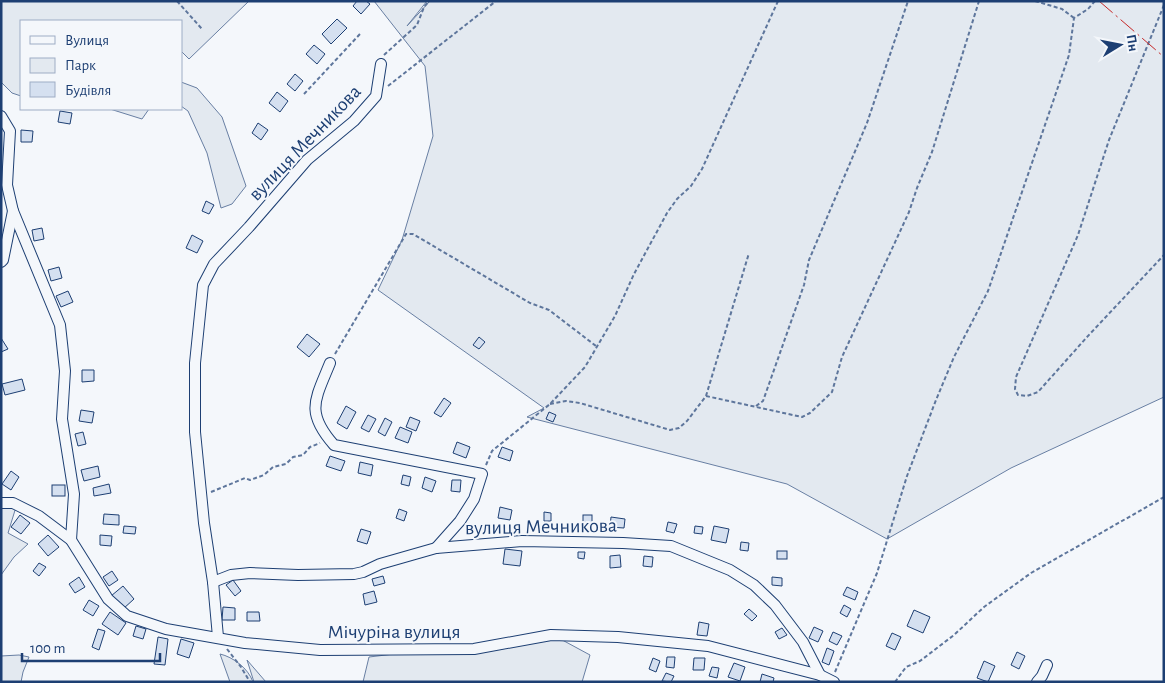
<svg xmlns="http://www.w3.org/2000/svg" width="1165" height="683" viewBox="0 0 1165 683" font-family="'Alegreya Sans',sans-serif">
	<rect width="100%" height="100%" fill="#f4f7fb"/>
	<g fill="#e3e9f0" stroke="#687fa3">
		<path d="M1,1H249L189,59L181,51V21H21V96L12,93L1,82Z"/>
		<path d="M374,1H427L407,26L430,1H1164V397L1011,468L887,539L787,484L527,417L544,408L378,290L402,240L433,136L425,66Z"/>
		<path d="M181,82L197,88L222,117L246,186L232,204L221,208L207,153L188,111L181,106Z"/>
		<path d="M110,109H149L142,119Z"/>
		<path d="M1,503L16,507L8,533L28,544L14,557L1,575Z"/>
		<path d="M553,635L590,655L582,682H363L369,657Z"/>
		<path d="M220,654C233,657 248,668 253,682H230Z"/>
		<path d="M19,655L29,657L23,672L21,682H1V656Z"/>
		<path d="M247,660L266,682H254Z"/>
	</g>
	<g fill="#d5e0f0" stroke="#1d3f73">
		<path d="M357,1H366L370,4L361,14L353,6Z"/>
		<path d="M337,19L347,28L331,44L322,34Z"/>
		<path d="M314,45L325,54L317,64L306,54Z"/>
		<path d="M295,74L303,81L295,91L287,84Z"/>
		<path d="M277,92L288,101L280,112L269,103Z"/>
		<path d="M60,111L72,113L70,124L58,122Z"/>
		<path d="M258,123L268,130L261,140L252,133Z"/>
		<path d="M21,130L33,131L32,142H21Z"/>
		<path d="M206,201L214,205L209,214L202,211Z"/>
		<path d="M42,228L44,239L34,241L32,230Z"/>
		<path d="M192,235L203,241L197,253L186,248Z"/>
		<path d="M59,267L62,278L51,281L48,270Z"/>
		<path d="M68,291L73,302L61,307L56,296Z"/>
		<path d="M307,334L320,344L309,357L297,347Z"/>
		<path d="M479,337L485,342L479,349L473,345Z"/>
		<path d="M1,338L8,349L1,352Z"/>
		<path d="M82,370H94V381L82,382Z"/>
		<path d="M22,379L25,390L5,395L2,384Z"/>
		<path d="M444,398L451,403L441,417L434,413Z"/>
		<path d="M346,406L356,412L347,429L337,423Z"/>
		<path d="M81,410L94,412L92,423L79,421Z"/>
		<path d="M549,412L556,415L553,422L546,419Z"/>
		<path d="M368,415L376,419L369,432L361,428Z"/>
		<path d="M410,417L420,421L416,431L406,427Z"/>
		<path d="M385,418L392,422L385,436L378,432Z"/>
		<path d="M400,427L412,432L408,443L395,438Z"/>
		<path d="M83,432L86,444L78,446L75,434Z"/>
		<path d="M457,442L470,447L466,458L453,453Z"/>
		<path d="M502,447L513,451L510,461L498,457Z"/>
		<path d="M330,456L345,461L341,471L326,466Z"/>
		<path d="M360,462L373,465L371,476L358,473Z"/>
		<path d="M98,466L100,477L84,481L81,470Z"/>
		<path d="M11,471L19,477L11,490L2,484Z"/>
		<path d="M403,475L411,477L409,486L401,484Z"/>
		<path d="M425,477L436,481L432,492L422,488Z"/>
		<path d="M452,480H461L460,492L451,491Z"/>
		<path d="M109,484L111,493L94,496L93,488Z"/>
		<rect x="52" y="485" width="13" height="11"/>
		<path d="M500,507L512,510L510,520L498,518Z"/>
		<path d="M399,509L407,512L404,521L396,518Z"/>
		<path d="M544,512L551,513V521H544Z"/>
		<path d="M104,514L119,515V525L103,524Z"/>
		<path d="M20,515L30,523L21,534L11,527Z"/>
		<rect x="583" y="515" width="9" height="10"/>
		<path d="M611,517L625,519L624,528L610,527Z"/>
		<path d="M668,522L677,524L674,533L666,531Z"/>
		<path d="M124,526L136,527L135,534L123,533Z"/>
		<path d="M695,526L703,527L702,534L694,533Z"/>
		<path d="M714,526L729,529L726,543L711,540Z"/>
		<path d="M361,529L371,532L367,544L357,541Z"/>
		<path d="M48,535L59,547L48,556L38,544Z"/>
		<path d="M100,535L112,536L111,546L100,545Z"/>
		<path d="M741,542L749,543L748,551L740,550Z"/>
		<path d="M505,549L522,551L520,566L503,564Z"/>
		<rect x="777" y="551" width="10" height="8"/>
		<path d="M578,552H585L584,559L578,558Z"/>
		<path d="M620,555L621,567L610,568V556Z"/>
		<path d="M644,556L653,557L652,567L643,566Z"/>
		<path d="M39,563L46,567L39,576L33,571Z"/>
		<path d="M112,571L118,580L109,586L103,577Z"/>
		<path d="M383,576L385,583L374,586L372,579Z"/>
		<path d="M79,577L85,587L75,593L69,584Z"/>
		<path d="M772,577L782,578V586L772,585Z"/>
		<path d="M233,580L241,591L235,596L226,585Z"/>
		<path d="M123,586L134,599L123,609L111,596Z"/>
		<path d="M847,587L858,592L855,600L843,595Z"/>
		<path d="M374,591L377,602L365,605L363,594Z"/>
		<path d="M89,600L99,606L93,616L83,610Z"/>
		<path d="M844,605L851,609L847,617L840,613Z"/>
		<path d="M223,607L235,608V620H222Z"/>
		<path d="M749,609L757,616L752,621L744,614Z"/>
		<path d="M914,610L930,617L923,633L907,626Z"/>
		<path d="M110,612L126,623L118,635L102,624Z"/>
		<path d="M247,612H259L260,621H247Z"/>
		<path d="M699,622L709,624L707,636L697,635Z"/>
		<path d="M136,626L146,629L143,639L133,636Z"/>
		<path d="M814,627L823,631L818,642L809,638Z"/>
		<path d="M782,628L787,635L779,639L775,632Z"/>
		<path d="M98,629L105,631L99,650L92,647Z"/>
		<path d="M833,632L842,636L837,645L829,641Z"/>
		<path d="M892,633L901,637L895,650L886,646Z"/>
		<path d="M158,637L168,639L165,665L154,664Z"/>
		<path d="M181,639L194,643L189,658L177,654Z"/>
		<path d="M827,648L834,651L829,665L822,662Z"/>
		<path d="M1017,652L1025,656L1019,669L1011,665Z"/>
		<path d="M667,657H675L674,668L666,667Z"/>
		<path d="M653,658L660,661L656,672L649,669Z"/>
		<path d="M694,658H705L704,670H693Z"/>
		<path d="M984,661L995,666L988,682L977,678Z"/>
		<path d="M734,663L745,667L740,681L728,677Z"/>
		<path d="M712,667L719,668L717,678L709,676Z"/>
		<path d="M666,673L674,676L671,682L662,681Z"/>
		<path d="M762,674L774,678L773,682H760Z"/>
	</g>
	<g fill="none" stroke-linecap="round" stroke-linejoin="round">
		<g stroke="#1d3f73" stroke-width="12">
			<g id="minor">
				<path d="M1,116L10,131L7,185L13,211L60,325L65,371L62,419L74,494L71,540"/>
				<path d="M1,262L3,260L13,211"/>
				<path d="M330,363C315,400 305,412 334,445L482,474L474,499L460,521L436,548"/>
				<path d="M1,503H13L39,516L71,540L108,599L127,616L166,629L245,643L320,650L474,649L551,635L618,637L708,646L820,675L834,682"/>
				<path d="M213,582L231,575L250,573L298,575L354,574L363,572L380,564L436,548L522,541L623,543L671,546L730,570L754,585L775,605L803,642L820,675"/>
				<path d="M218,637L213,582L204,523L195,432V363L203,285L214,264L249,227L307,160L354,121L376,96L381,64"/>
				<path d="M1037,682L1042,676L1047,665"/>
			</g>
		</g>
		<g stroke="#5e769c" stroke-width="2" stroke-dasharray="4 2.5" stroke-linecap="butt">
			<path d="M177,1L202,29"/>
			<path d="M1035,1L1062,9L1074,18"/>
			<path d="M1164,5L1109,140L1078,235L1016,377L1015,389L1018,395L1027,396L1038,392L1087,337L1164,255"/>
			<path d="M384,55L417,25L424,7L429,1"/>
			<path d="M388,86L496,1"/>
			<path d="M304,94L360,34"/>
			<path d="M335,354L406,234H413L530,303L549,310L596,346"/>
			<path d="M706,396L802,417L810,413L832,392L842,357L909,212L917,188L932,152L979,1"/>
			<path d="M550,404L566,401L580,403L670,430L679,428L687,421L706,396L749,253"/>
			<path d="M756,406L763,401L769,384L804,285L809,260L867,123L908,1"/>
			<path d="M486,465L492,451L550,404L585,367L615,316L634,274L667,213L677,199L691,186L702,169L778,1"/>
			<path d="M211,492L245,478L250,480L264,475L273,467L286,464L293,457L303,455L310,447L320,443"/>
			<path d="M227,649L241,667L250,682"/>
			<path d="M835,672L877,573L907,476L936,400L954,357L988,291L1069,55L1074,18L1088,9L1095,1"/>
			<path d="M895,682L906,667L920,661L954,635L984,607L1031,573L1164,497"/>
		</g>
		<use href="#minor" stroke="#f4f7fb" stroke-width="10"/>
		<path stroke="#c62828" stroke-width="1" stroke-dasharray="18 4 2.5 4" stroke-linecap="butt" d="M1099,1L1164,57"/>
	</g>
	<g text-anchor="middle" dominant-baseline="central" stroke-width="4" stroke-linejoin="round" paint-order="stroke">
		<g font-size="20" fill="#1d3f73" stroke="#f4f7fb">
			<text transform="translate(305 143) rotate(-46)">вулиця Мечникова</text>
			<text transform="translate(541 527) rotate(-1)">вулиця Мечникова</text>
			<text x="394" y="632">Мічуріна вулиця</text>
		</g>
	</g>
	<rect width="1165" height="683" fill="none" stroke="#1d3f73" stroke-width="5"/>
	<rect x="20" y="20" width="162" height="90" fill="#f4f7fb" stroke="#9eadc5"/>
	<rect x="30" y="36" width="25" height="8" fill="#f4f7fb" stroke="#9eadc5"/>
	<text x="65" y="45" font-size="15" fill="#1d3f73">Вулиця</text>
	<rect x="30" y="58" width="25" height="15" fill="#e3e9f0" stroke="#9eadc5"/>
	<text x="65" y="70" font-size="15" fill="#1d3f73">Парк</text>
	<rect x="30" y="82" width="25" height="15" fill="#d5e0f0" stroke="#9eadc5"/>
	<text x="65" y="95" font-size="15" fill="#1d3f73">Будівля</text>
	<g transform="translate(1120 45) rotate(80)" stroke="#f4f7fb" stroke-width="4" paint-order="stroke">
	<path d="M0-4L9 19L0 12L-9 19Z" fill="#1d3f73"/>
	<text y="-8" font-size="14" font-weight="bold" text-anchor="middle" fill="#1d3f73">Пн</text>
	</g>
	<path d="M22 653v8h138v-8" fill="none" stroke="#1d3f73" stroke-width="2.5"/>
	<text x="30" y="653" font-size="15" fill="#1d3f73" stroke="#f4f7fb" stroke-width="4" paint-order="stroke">100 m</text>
</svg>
